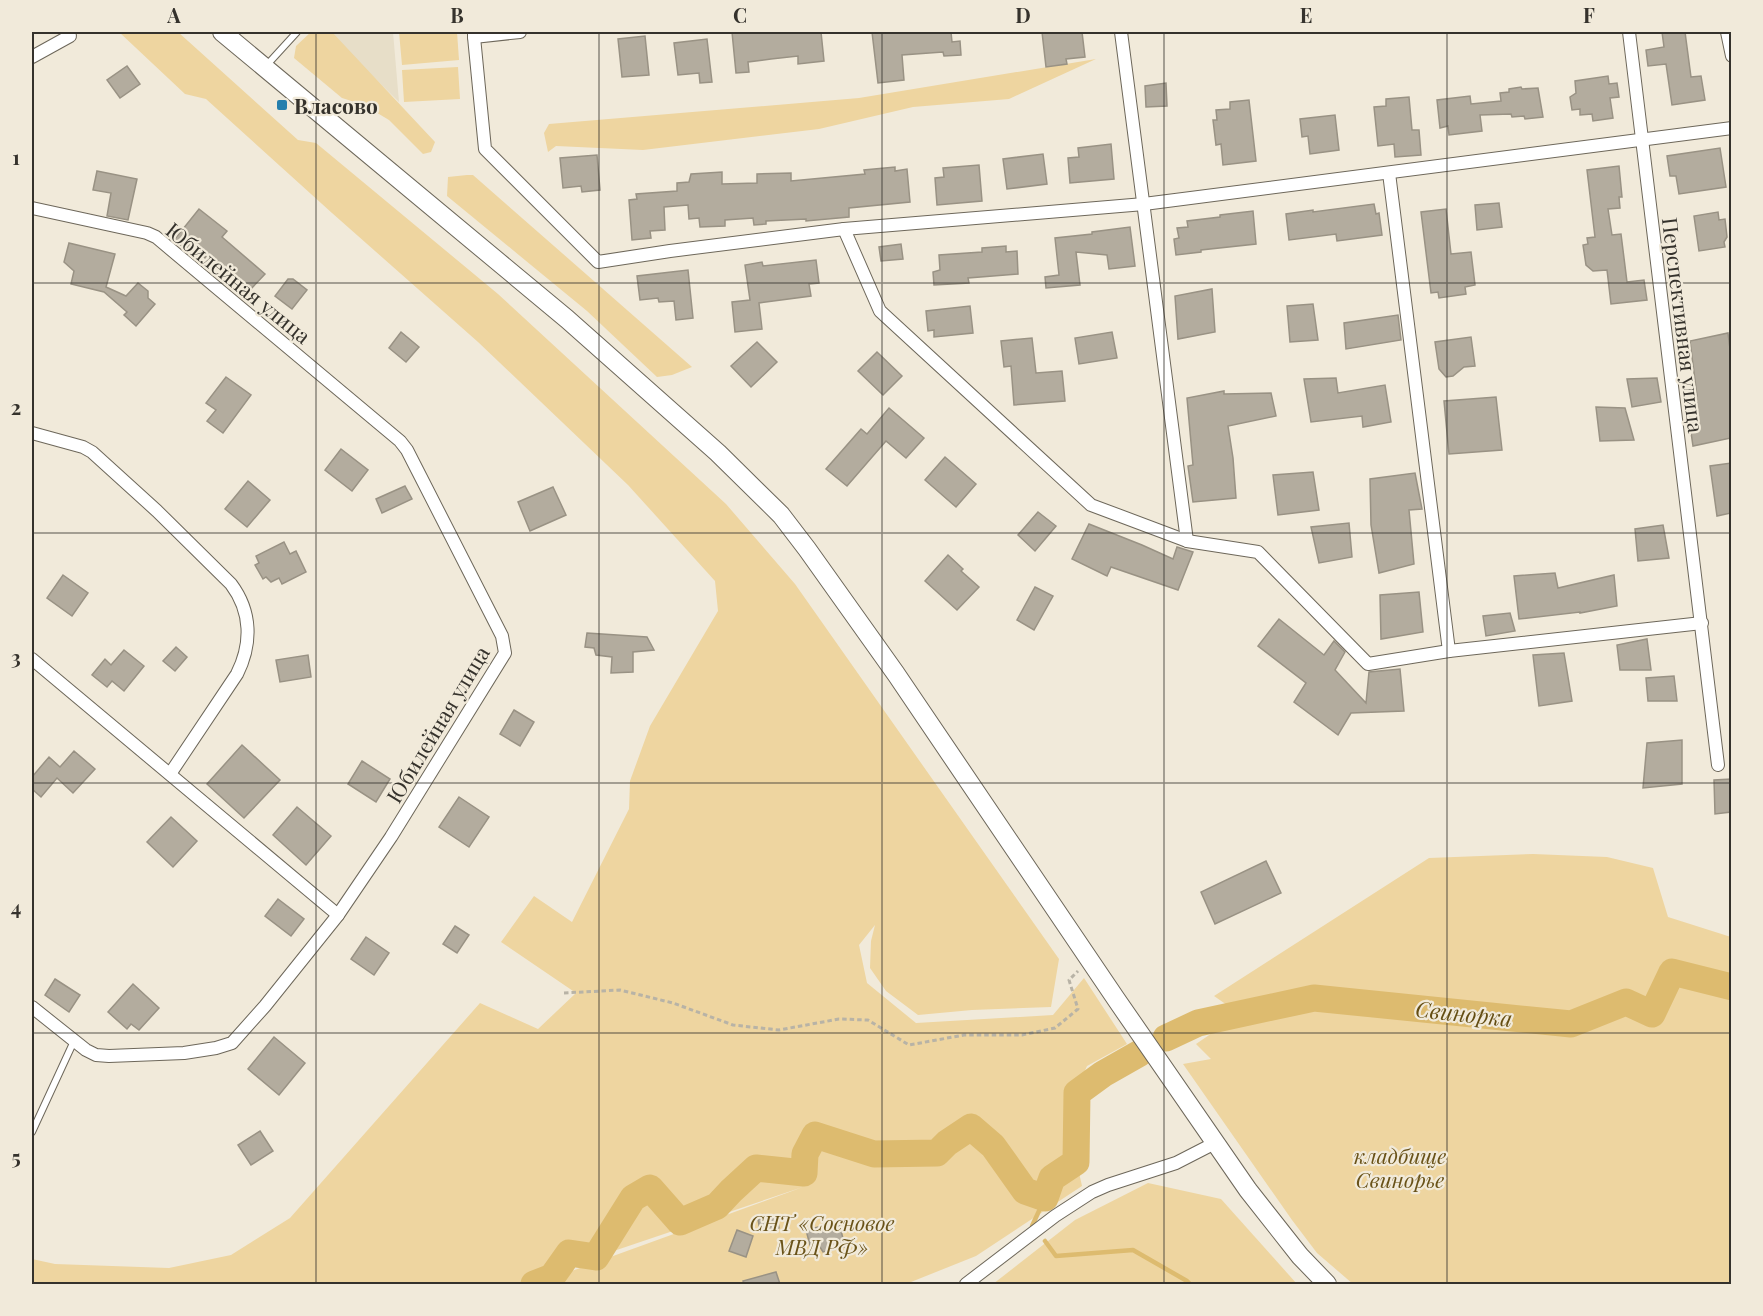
<svg xmlns="http://www.w3.org/2000/svg" width="1763" height="1316" viewBox="0 0 1763 1316" font-family="'Playfair Display',serif">
	<rect width="100%" height="100%" fill="#f1eada"/>
	<path fill="#e7dec8" d="M328,32H393L399,102Z"/>
	<g fill="#eed5a0">
		<path d="M119,32H178L298,140L316,143L498,294L726,504L795,584L1059,959L1051,1007L972,1010L918,1015L886,991L870,968L871,941L875,925L859,945L867,983L916,1023L1053,1015L1084,978L1127,1044L1087,1066L1066,1114L1082,1186L976,1256L906,1284H536L803,1187L516,1284H32V1259L55,1264L169,1268L231,1255L290,1218L480,1003L538,1029L576,993L501,942L534,896L572,922L629,809L630,781L650,726L718,611L715,581L628,485L478,342L332,213L206,99L185,94Z"/>
		<path d="M311,32H332L435,142L431,152L423,154L389,120L364,105L342,98L294,58L296,46Z"/>
		<path d="M399,32H457L459,60L402,65Z"/>
		<path d="M1096,59L1009,99L913,107L819,129L643,150L556,146L548,152L544,133L549,124L859,98Z"/>
		<path d="M458,67L460,99L404,102L402,70Z"/>
		<path d="M467,175H473L692,367L672,375L657,377L587,311L447,196L448,177Z"/>
		<path d="M1533,854L1607,857L1653,868L1668,917L1731,937V1284H1353L1317,1253L1292,1220L1183,1064L1211,1059L1196,1044L1240,1014L1214,996L1429,858Z"/>
		<path d="M1148,1183L1221,1199L1297,1284H993L1075,1220Z"/>
	</g>
	<g fill="none" stroke-linecap="round" stroke-linejoin="round">
		<g stroke="#ddbb6f" stroke-width="4.5">
			<path d="M1032,1226L1045,1198"/>
			<path d="M1045,1241L1056,1256L1133,1250L1187,1281L1190,1284"/>
		</g>
		<g stroke="#ddbb6f" stroke-width="27">
			<path d="M1166,1038L1198,1023L1314,998L1571,1024L1626,1002L1652,1014L1672,972L1732,987"/>
			<path d="M534,1284L552,1277L569,1253L596,1257L633,1198L650,1188L680,1222L717,1206L731,1191L756,1168L804,1173L805,1154L815,1135L874,1154L937,1153L947,1143L971,1127L993,1146L1025,1191L1045,1198L1052,1178L1076,1162L1077,1093L1103,1074L1140,1053"/>
		</g>
	</g>
	<g fill="#b3ac9e" stroke="#999284" stroke-width="1.5">
		<path d="M732,32H821L824,61L798,64V56L771,59L748,62L749,72L736,73Z"/>
		<path d="M872,32H951L952,42L960,41L961,55L944,56L943,52L902,55L904,80L878,83Z"/>
		<path d="M1042,32H1082L1085,57L1066,59L1067,64L1046,67Z"/>
		<path d="M1662,32H1685L1691,77L1701,76L1705,100L1672,105L1666,64L1648,66L1646,50L1664,47Z"/>
		<path d="M645,36L649,75L622,77L618,39Z"/>
		<path d="M707,39L712,82L700,83L699,73L678,75L674,43Z"/>
		<path d="M127,66L140,84L120,98L107,80Z"/>
		<path d="M1608,76L1609,84L1617,83L1619,97L1610,98L1613,118L1593,121L1592,114L1580,115V109L1572,110L1570,97L1576,93L1575,81Z"/>
		<path d="M1166,83L1167,106L1146,107L1145,86Z"/>
		<path d="M1521,87L1522,89L1538,88L1543,117L1525,119L1524,116L1512,117L1511,114L1480,115L1482,131L1449,135L1448,126L1440,128L1437,100L1470,96L1471,104L1501,101L1500,93L1509,92V89Z"/>
		<path d="M1409,97L1412,130H1419L1421,155L1395,157L1394,144L1378,146L1374,107L1386,106V99Z"/>
		<path d="M1249,100L1256,161L1223,165L1221,144L1216,145L1213,120H1217L1216,110L1230,109V102Z"/>
		<path d="M1335,115L1339,150L1310,154L1308,136L1302,137L1300,119Z"/>
		<path d="M1111,144L1114,179L1070,183L1068,158L1079,157L1078,148Z"/>
		<path d="M1720,148L1726,187L1679,194L1676,176H1670L1667,156Z"/>
		<path d="M1043,154L1047,184L1007,189L1003,159Z"/>
		<path d="M597,155L600,190L582,192L581,186L563,188L560,158Z"/>
		<path d="M979,165L982,201L937,205L935,178L944,177L943,168Z"/>
		<path d="M1619,166L1622,197H1619L1620,208L1608,209L1612,235L1621,234L1627,282L1644,280L1647,300L1611,304L1607,270L1593,271L1586,265L1583,245L1588,244L1587,238L1595,237L1587,170Z"/>
		<path d="M895,167V171L907,169L910,202L849,208V217L806,221V219L766,221V224L754,225L753,218L725,220V226L700,227L699,218L689,219L688,205L664,207L665,230L650,231L651,238L632,240L629,200L637,199L636,194L677,191V183L689,182L691,174L722,172V184L757,183V174L791,173V181L865,174L864,170Z"/>
		<path d="M97,171L137,179L128,220L107,216L111,193L93,190Z"/>
		<path d="M1499,203L1502,227L1477,230L1475,205Z"/>
		<path d="M1374,204L1376,214L1379,213L1382,235L1337,241L1336,234L1289,240L1286,214L1313,210V212Z"/>
		<path d="M199,209L227,231L222,237L265,274L250,290L208,254L205,258L189,245L186,249L174,240Z"/>
		<path d="M1446,209L1451,254L1471,252L1475,285L1465,287L1466,294L1439,298L1438,292L1431,293L1421,212Z"/>
		<path d="M1253,211L1256,244L1201,250V252L1176,255L1174,239L1179,238L1177,228L1188,227L1187,221L1220,217V215Z"/>
		<path d="M1718,212L1719,220L1725,219L1727,237L1724,242L1725,247L1699,251L1694,216Z"/>
		<path d="M1130,227L1135,266L1109,269L1107,255L1076,252L1080,285L1046,288L1045,277L1059,275L1055,238L1092,234V232Z"/>
		<path d="M69,243L115,254L106,287L126,296L138,283L148,291V298L155,304L136,326L124,315L127,312L104,292L71,284L74,271L64,262Z"/>
		<path d="M901,244L903,259L881,261L879,247Z"/>
		<path d="M1006,246V252L1017,251L1018,274L968,278L969,283L934,285L933,272L940,270L939,255L982,252V248Z"/>
		<path d="M816,260L819,283L809,284L811,296L759,303L762,329L735,332L732,302L750,300L745,265L762,262L763,266Z"/>
		<path d="M688,270L693,318L676,320L674,301L659,302L658,298L640,300L637,276Z"/>
		<path d="M288,279H293L307,290L292,309L275,296Z"/>
		<path d="M1212,289L1215,332L1178,339L1175,296Z"/>
		<path d="M1313,304L1318,340L1290,342L1287,306Z"/>
		<path d="M970,306L973,333L934,337V330L928,331L926,311Z"/>
		<path d="M1398,315L1401,340L1346,349L1344,323Z"/>
		<path d="M401,332L419,347L406,362L389,348Z"/>
		<path d="M1112,332L1117,358L1079,364L1075,338Z"/>
		<path d="M1728,333L1731,357V438L1693,446L1686,398L1697,396L1690,341Z"/>
		<path d="M1471,337L1475,366L1464,367L1453,376L1446,377L1439,369L1435,342Z"/>
		<path d="M1032,338L1036,373L1062,371L1065,401L1014,405L1011,366L1004,367L1001,341Z"/>
		<path d="M757,342L777,362L751,387L731,366Z"/>
		<path d="M877,352L902,376L883,395L858,371Z"/>
		<path d="M226,377L251,395L223,433L207,421L216,410L206,403Z"/>
		<path d="M1336,378L1338,393L1385,385L1391,422L1363,427L1362,416L1311,422L1304,379Z"/>
		<path d="M1657,378L1661,402L1632,407L1627,379Z"/>
		<path d="M1224,391V394L1271,393L1276,416L1228,426L1233,458L1236,498L1193,502L1188,466L1193,465L1187,398Z"/>
		<path d="M1496,397L1502,450L1449,454L1444,401Z"/>
		<path d="M1596,407L1625,408L1634,440L1600,441Z"/>
		<path d="M889,408L924,438L906,458L886,441L847,486L826,469L861,429L867,434Z"/>
		<path d="M341,449L368,470L352,491L325,470Z"/>
		<path d="M945,457L976,484L956,507L925,480Z"/>
		<path d="M1731,463V513L1717,516L1710,466Z"/>
		<path d="M1313,472L1319,510L1278,515L1273,475Z"/>
		<path d="M1415,473L1422,509L1409,510L1414,564L1379,573L1371,525L1370,479Z"/>
		<path d="M248,481L270,500L247,527L225,509Z"/>
		<path d="M405,486L412,499L382,513L376,499Z"/>
		<path d="M553,487L566,515L530,531L518,502Z"/>
		<path d="M1038,512L1056,526L1035,551L1018,535Z"/>
		<path d="M1349,523L1352,557L1319,563L1311,527Z"/>
		<path d="M1089,524L1142,545L1173,559L1177,547L1193,552L1178,590L1111,567L1107,576L1072,559Z"/>
		<path d="M1663,525L1669,558L1638,561L1635,529Z"/>
		<path d="M284,542L290,554L296,551L306,572L282,584L279,578L271,582L266,577L263,579L255,565L259,563L256,556Z"/>
		<path d="M948,555L963,569L961,571L979,587L957,610L925,581Z"/>
		<path d="M1555,573L1558,588L1614,575L1617,606L1580,613V612L1519,619L1514,576Z"/>
		<path d="M63,575L88,593L72,616L47,598Z"/>
		<path d="M1035,587L1053,596L1034,630L1017,620Z"/>
		<path d="M1419,592L1423,632L1381,639L1380,595Z"/>
		<path d="M1510,613L1515,631L1486,636L1483,616Z"/>
		<path d="M1279,619L1324,655L1334,641L1345,652L1335,670L1366,703L1369,672L1400,669L1404,711L1351,713L1338,735L1294,702L1306,683L1258,646Z"/>
		<path d="M587,633L647,637L654,650L633,652V672L611,673L612,657L596,655L594,648L585,647Z"/>
		<path d="M1647,639L1651,670H1620L1617,645Z"/>
		<path d="M176,647L187,657L175,671L163,661Z"/>
		<path d="M124,650L144,666L124,691L112,681L107,687L92,675L105,659L111,665Z"/>
		<path d="M1564,653L1572,701L1539,706L1533,655Z"/>
		<path d="M308,655L311,677L280,682L276,660Z"/>
		<path d="M1674,676L1677,701H1648L1646,678Z"/>
		<path d="M514,710L534,722L520,746L500,734Z"/>
		<path d="M1682,740V784L1643,788L1647,743Z"/>
		<path d="M242,745L280,780L244,818L207,784Z"/>
		<path d="M74,751L95,769L73,793L57,778L41,797L32,789V777L49,757L60,767Z"/>
		<path d="M362,761L390,779L376,802L348,784Z"/>
		<path d="M1731,779V812L1715,814L1714,780Z"/>
		<path d="M459,797L489,817L469,847L439,827Z"/>
		<path d="M297,807L331,836L306,865L273,835Z"/>
		<path d="M171,817L197,841L173,867L147,842Z"/>
		<path d="M1266,861L1281,893L1215,924L1201,892Z"/>
		<path d="M278,899L304,919L291,936L265,916Z"/>
		<path d="M455,926L469,935L457,953L443,944Z"/>
		<path d="M366,937L389,953L374,975L351,959Z"/>
		<path d="M55,979L80,995L69,1012L45,995Z"/>
		<path d="M133,984L159,1008L139,1030L131,1024L127,1029L108,1012Z"/>
		<path d="M274,1037L305,1063L279,1095L248,1069Z"/>
		<path d="M260,1131L273,1151L251,1165L238,1145Z"/>
		<path d="M777,1216L779,1228L760,1231L758,1219Z"/>
		<path d="M839,1222L845,1247L823,1252L820,1247L811,1249L806,1230Z"/>
		<path d="M737,1230L753,1236L746,1257L729,1251Z"/>
		<path d="M776,1272L780,1284H744L743,1281Z"/>
	</g>
	<g fill="none" stroke-linecap="round" stroke-linejoin="round">
		<g stroke="#6d675a" stroke-width="8">
			<g id="lane">
				<path d="M265,67L297,32"/>
				<path d="M32,1132L74,1041"/>
			</g>
		</g>
		<g stroke="#6d675a" stroke-width="14">
			<g id="street">
				<path d="M474,32V37L520,32"/>
				<path d="M1121,32L1187,541"/>
				<path d="M1629,32L1718,765"/>
				<path d="M1727,32L1732,56"/>
				<path d="M474,37L485,149L598,262L670,251L844,229L1144,204L1732,128"/>
				<path d="M32,57L70,36"/>
				<path d="M1389,173L1449,651"/>
				<path d="M32,208L147,233L156,237L400,441L407,450L502,636L505,653L391,837L338,915L265,1006L232,1043L216,1048L184,1053L109,1056L96,1055L86,1050L32,1007"/>
				<path d="M844,229L880,311L1091,505L1187,541L1258,552L1368,664L1449,651L1702,623"/>
				<path d="M32,433L83,447L92,452L157,511L231,584C252,612 252,644 237,674L170,774"/>
				<path d="M32,659L338,915"/>
				<path d="M966,1284L1055,1216L1092,1192L1108,1185L1176,1163L1215,1143"/>
			</g>
		</g>
		<g stroke="#6d675a" stroke-width="20">
			<path id="secondary" d="M222,32L567,319L718,453L781,515L807,549L896,674L1116,999L1248,1190L1300,1256L1327,1284"/>
		</g>
		<path stroke="#b8b3a6" stroke-width="3" stroke-dasharray="4.5 3" stroke-linecap="butt" d="M564,993L620,990L673,1003L733,1025L779,1030L839,1019L868,1020L909,1045L964,1035H1022L1055,1028L1078,1009L1069,980L1078,971"/>
		<use href="#lane" stroke="#fff" stroke-width="6"/>
		<use href="#street" stroke="#fff" stroke-width="12"/>
		<use href="#secondary" stroke="#fff" stroke-width="18"/>
	</g>
	<path fill="none" stroke="#35322c" stroke-width="1.5" stroke-opacity="0.55" d="M316,32V1284M599,32V1284M882,32V1284M1164,32V1284M1447,32V1284M32,283H1732M32,533H1732M32,783H1732M32,1033H1732"/>
	<rect fill="#257fad" stroke="#f1eada" stroke-width="2" x="276" y="99" width="12" height="12" rx="3"/>
	<g text-anchor="middle" dominant-baseline="central" stroke-width="4.5" stroke-linejoin="round" paint-order="stroke">
		<g font-size="21" font-weight="bold" fill="#35322c" stroke="#f1eada" text-anchor="start">
			<text x="294" y="105">Власово</text>
		</g>
		<g font-size="21" fill="#35322c" stroke="#f1eada">
			<text transform="translate(239 282) rotate(39)">Юбилейная улица</text>
			<text transform="translate(1684 325) rotate(83)">Перспективная улица</text>
			<text transform="translate(437 724) rotate(-59)">Юбилейная улица</text>
		</g>
		<g font-size="21" font-style="italic" fill="#695218" stroke="#f1eada">
			<text x="1400" y="1155">кладбище<tspan x="1400" dy="24">Свинорье</tspan></text>
			<text x="822" y="1222">СНТ «Сосновое<tspan x="822" dy="24">МВД РФ»</tspan></text>
		</g>
		<g font-size="22" font-style="italic" fill="#644d12" stroke="#f1eada">
			<text transform="translate(1464 1013) rotate(6)">Свинорка</text>
		</g>
	</g>
	<rect width="1763" height="1316" fill="none" stroke="#f1eada" stroke-width="66"/>
	<rect x="33" y="33" width="1697" height="1250" fill="none" stroke="#35322c" stroke-width="2"/>
	<g font-size="20" text-anchor="middle" font-weight="bold" fill="#35322c">
		<text x="174" y="23">A</text>
		<text x="457" y="23">B</text>
		<text x="740" y="23">C</text>
		<text x="1023" y="23">D</text>
		<text x="1306" y="23">E</text>
		<text x="1589" y="23">F</text>
		<text x="16" y="165">1</text>
		<text x="16" y="415">2</text>
		<text x="16" y="665">3</text>
		<text x="16" y="915">4</text>
		<text x="16" y="1165">5</text>
	</g>
</svg>
